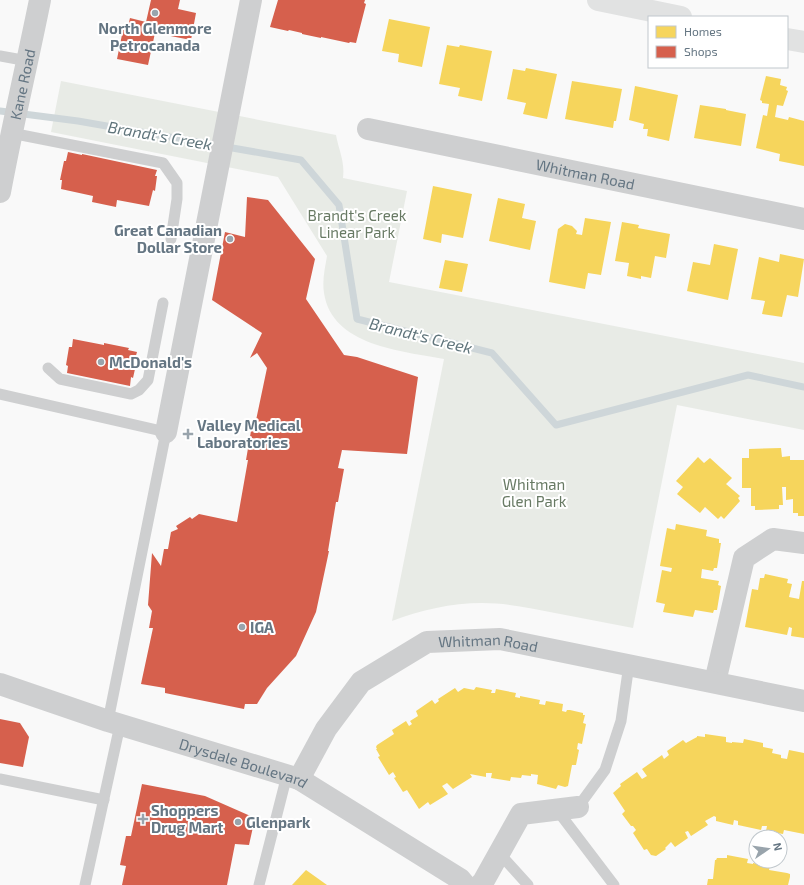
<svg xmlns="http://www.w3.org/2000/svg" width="804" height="885" viewBox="0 0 804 885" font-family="'Exo 2',sans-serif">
	<rect width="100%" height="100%" fill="#f9f9f9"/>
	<path fill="#e8ebe6" d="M61,81L336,135C339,151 345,161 343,178L407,191L389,282L804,363V430L677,405L633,628C607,623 581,618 555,613C531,608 507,603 482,603C451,603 421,610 392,621L444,359C402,351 332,346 324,293C322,280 325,268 327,256L278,177L51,132Z"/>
	<g fill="#f6d55c">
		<path d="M389,19L430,27L422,67L398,62L399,54L382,51Z"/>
		<path d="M447,45L459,47L460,45L492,51L482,101L458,96L460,88L439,84Z"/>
		<path d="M526,68L557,74L547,119L523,114L526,103L507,99L513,69L525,71Z"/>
		<path d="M766,76L781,79L780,85L787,87L786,90L788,91L783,106L777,105L775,117L788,120L789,117L804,121V166L779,161L780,154L756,148L763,115L767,116L769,104L762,103V101L760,100Z"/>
		<path d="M572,81L622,89L616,121H614L613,128L565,119Z"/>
		<path d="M635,86L678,95L669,141L647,136L648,129H643L644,124L629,120Z"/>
		<path d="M700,105L726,109V110L746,114L741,146L694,138Z"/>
		<path d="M433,186L472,194L463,238L442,234L441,243L423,239Z"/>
		<path d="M498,198L525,204L522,218L536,221L530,250L489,241Z"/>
		<path d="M585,218L611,222L601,275L588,273L585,289L549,282L558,229L565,224L572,226L577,231L576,234L582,235Z"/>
		<path d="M622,222L639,225L638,228L670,234L666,258L655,256L651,278L641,276V279L627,276L629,263L615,261Z"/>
		<path d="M714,244L738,249L728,300L687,291L693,262L710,265Z"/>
		<path d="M780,254L804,259L798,297L787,295L782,317L762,314L765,301L751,299L759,257L779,262Z"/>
		<path d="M445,260L468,264L462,292L439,288Z"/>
		<path d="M781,448L782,457L790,456V460H804V516H798V513H793V499L786,500V487H782L783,505H779V509L755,510V506H751V488H742V458H749V449Z"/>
		<path d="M698,457L704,463L710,458L732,478L726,484L740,496L738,498L740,501L724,519L721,516L718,519L705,507L700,513L677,494L683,487L676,481Z"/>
		<path d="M676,524L707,530L706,536L719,539V543H721L717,568H714L713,571L702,569L701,578L719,581L718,585L721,586L717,610H714L713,613L695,610L693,617L663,612L665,604L656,602L662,570L671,572L672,568L660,566L667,528L675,530Z"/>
		<path d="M765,574L788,579L787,583L792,584L789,597L799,599L802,581H804V638L791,636L792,628L789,627L787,635L745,627L752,589L758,590L760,578H764Z"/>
		<path d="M476,687L492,690L491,693H495L496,689L516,693L515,697L520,698V696L540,700L539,704L545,705L546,701L563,704L562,711L566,712L567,710H570L583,713V715H585L583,723L586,724L582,744L578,743L577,749L579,750L576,765H572L568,786L565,787L558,785L556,789L537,784L538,775L531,774V776L522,775L521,778L511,777L510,781L491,778L492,773H486V777L470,774L472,777L453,789L447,783L442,786L448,794L430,805L428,802L419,809L407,790L403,792L394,778L396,777L393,772L389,775L378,757L380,756L376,749H377L376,747L377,745L394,734L392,730L406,721L409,726L412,724L410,721L418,716L416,711L432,700L435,704L439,701L438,699L455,688L458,692L464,688L474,690Z"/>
		<path d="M705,734L726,737V742L732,743V742L743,743L744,739L763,743V747L773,749L772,753L781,755V758L787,759L789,750L804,753V834L784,830L783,834L766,831L767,826H762L761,830L738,825V821L734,820L733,825L716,821V817L714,816L705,821L708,825L691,836L688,831L685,832L688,838L675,847L671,842L665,848L666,849L656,856L651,855L647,849L644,850L633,833L636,830L633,826H631L622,814L625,811L613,793L621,786L620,784L637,772L642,779L647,776L642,769L662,755L664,759L669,755L667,751L683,740L686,743L697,737V736L705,737Z"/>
		<path d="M727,855L748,859L747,863L753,864V863L770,866L769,870L787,873L790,874V877L788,885H707L708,879H713L715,860H716L717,858H727Z"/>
		<path d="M306,870L327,885H292Z"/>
	</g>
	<g fill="#d6604d">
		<path d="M151,0H180L178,9L196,13L191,40L155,33L148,65L117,59L124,25L128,26L130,18L146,22Z"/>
		<path d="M278,0H365L364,3L366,4L356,43L350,42L349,43L321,37V38L302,34V33L289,30L288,31L270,27Z"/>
		<path d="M68,152L82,155V154L157,170L155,176H157L155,191L153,190L149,206L117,200L116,207L92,202L93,196L61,189L62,180H60L64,161H66Z"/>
		<path d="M247,197L268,200L315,259L306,299L344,355L357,357L418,377L407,454L342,450L338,468L344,469L338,502H336L328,551H329L316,612L296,656L267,688L257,704H245L244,709L165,693V688L141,684L153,628H149L152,611L148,605L152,553L161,566L164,549H168L171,532L178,529L176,526L190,517L192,519L199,514L237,522L248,460H246L252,425H255L267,368L257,353L250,358L262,333L212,300L225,232L245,237Z"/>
		<path d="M73,339L104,345V343L129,348L128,350L137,352L135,359L137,360L133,378L131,377L130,386L67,373L68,366L66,365L69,347H72Z"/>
		<path d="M0,719L20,723L29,737L23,767L0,763Z"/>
		<path d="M142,784L205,796L255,818L249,845L235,844L227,885H122L126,866L120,865L126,836H131Z"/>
	</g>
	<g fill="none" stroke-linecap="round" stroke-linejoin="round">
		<path stroke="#ced6d9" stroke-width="7" d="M0,111L78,121L301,160L339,205L357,319L492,353L556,425L748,375L804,387"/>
		<g stroke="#cecfd0" stroke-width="11">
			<path d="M0,56L28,61"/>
			<path d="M11,133L163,163L177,183V199L171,239"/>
			<path d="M48,368L60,379L131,394L139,390L148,380L163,303"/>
			<path d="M0,394L166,432L108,721"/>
			<path d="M0,779L104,800"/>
			<path d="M578,807L605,770L621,721L629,664"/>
			<path d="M557,810L614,885"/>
			<path d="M500,854L528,885"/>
			<path d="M85,885L120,725"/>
			<path d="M259,885L287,775"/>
		</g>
		<g stroke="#cecfd0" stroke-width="22">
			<path id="s1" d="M368,129L804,219"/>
			<path d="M166,432L251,0"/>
			<path d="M715,682L744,558L773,539L804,543"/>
			<path id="s2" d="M0,684L108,721L299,779L460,879L465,885"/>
			<path id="s3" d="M299,779L326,729L361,682L427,642L500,639L804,701"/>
			<path d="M480,885L483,882L521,814L578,807"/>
		</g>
		<path stroke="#cecfd0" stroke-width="22" id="s4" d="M0,192C12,128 27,64 40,0"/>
		<g stroke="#e1e2e2" stroke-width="22">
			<path d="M598,0L681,17"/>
			<path d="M787,39L804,42"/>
		</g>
	</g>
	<g fill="#99a4ac" stroke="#fff" stroke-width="1.5">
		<circle cx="155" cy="13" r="4"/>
		<circle cx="230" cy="239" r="4"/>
		<circle cx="101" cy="362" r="4"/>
		<path d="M186 428h4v4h4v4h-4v4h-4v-4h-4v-4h4z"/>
		<circle cx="242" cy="627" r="4"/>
		<path d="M141 813h4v4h4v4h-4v4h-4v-4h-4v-4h4z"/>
		<circle cx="238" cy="822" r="4"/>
	</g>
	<g text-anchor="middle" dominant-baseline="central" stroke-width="4" stroke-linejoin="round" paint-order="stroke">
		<g font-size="15" font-weight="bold" fill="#657683" stroke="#fff" text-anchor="start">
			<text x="155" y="28" text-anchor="middle">North Glenmore<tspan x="155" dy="17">Petrocanada</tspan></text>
			<text x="222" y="230" text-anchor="end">Great Canadian<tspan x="222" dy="17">Dollar Store</tspan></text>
			<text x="109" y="362">McDonald's</text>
			<text x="197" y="425">Valley Medical<tspan x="197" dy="17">Laboratories</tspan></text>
			<text x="250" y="627">IGA</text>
			<text x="151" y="810">Shoppers<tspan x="151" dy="17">Drug Mart</tspan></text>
			<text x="246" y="822">Glenpark</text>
		</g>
		<g font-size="15" fill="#657683" stroke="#fff">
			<text stroke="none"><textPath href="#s4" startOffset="110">Kane Road</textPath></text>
			<text stroke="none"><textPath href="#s1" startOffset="222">Whitman Road</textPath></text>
			<text stroke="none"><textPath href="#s3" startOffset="254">Whitman Road</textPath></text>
			<text stroke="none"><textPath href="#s2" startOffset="256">Drysdale Boulevard</textPath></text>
		</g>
		<g font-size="15" fill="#687a64" stroke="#fff">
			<text x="357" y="215">Brandt's Creek<tspan x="357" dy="17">Linear Park</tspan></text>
			<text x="534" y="484">Whitman<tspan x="534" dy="17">Glen Park</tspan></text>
		</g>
		<g font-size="16" font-style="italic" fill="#60757c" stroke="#fff">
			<text transform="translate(160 135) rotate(10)">Brandt's Creek</text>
			<text transform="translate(421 335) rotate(14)">Brandt's Creek</text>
		</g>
	</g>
	<rect x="648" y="16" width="140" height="52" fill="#ffffff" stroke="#c1c8cd"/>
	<rect x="656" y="26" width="20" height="12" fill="#f6d55c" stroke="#c1c8cd"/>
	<text x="684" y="36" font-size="12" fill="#657683">Homes</text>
	<rect x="656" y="46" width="20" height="12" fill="#d6604d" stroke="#c1c8cd"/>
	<text x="684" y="56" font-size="12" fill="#657683">Shops</text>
	<g transform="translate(768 849) rotate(77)"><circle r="19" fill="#ffffff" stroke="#c1c8cd"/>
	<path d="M0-3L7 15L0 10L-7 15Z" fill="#99a4ac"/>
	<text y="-6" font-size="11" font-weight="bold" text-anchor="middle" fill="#657683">N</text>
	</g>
</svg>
